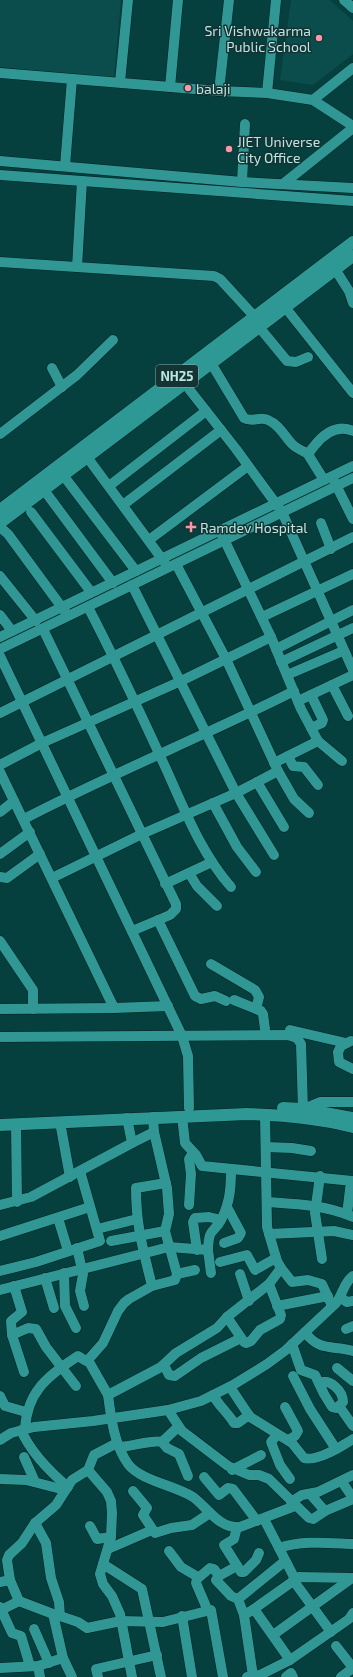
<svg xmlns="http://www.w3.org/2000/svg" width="353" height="1677" viewBox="0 0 353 1677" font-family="'Exo 2',sans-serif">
	<rect width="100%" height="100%" fill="#05403e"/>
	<g fill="#0b4d4c">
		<path d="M0,0H121L114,78L0,67Z"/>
		<path d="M291,0H330L353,21V54L313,85L280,80Z"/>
	</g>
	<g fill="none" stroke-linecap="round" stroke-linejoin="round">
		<g stroke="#042423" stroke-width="11">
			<g id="minor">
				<path d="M344,0L353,8"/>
				<path d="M0,73L219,91L267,93L313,100L353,126"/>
				<path d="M120,82L128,0"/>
				<path d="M170,87L178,0"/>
				<path d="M219,91L229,0"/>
				<path d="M267,93L276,0"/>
				<path d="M313,100L353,68"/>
				<path d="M0,161L242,182L353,188"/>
				<path d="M65,166L72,79"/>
				<path d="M0,175L353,201"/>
				<path d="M242,182L245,124"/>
				<path d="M283,184L353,128"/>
				<path d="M0,262L214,276L220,279L255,317"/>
				<path d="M77,267L82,181"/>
				<path d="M335,269L349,291L353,303"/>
				<path d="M285,307L353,393"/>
				<path d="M259,327L287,361L296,362L308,357"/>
				<path d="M211,363L244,418C252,423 260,416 268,420C280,425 284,436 292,444C297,449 303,451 309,454"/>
				<path d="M52,368L62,387"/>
				<path d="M185,384L236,449L282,512L353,670"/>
				<path d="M0,434L77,375L113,340"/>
				<path d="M87,457L165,563"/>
				<path d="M63,475L136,571"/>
				<path d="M324,480L309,456C309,451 312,449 315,445C324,434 337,424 353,431"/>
				<path d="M334,481L353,519"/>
				<path d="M109,486L206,411"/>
				<path d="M44,490L113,583"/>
				<path d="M123,505L221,430"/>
				<path d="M31,512L91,592"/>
				<path d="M321,523L331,549"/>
				<path d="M0,527L8,534L66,613"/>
				<path d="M222,535L271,637L301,709L318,741L274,763"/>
				<path d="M149,540L248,466"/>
				<path d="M176,564L226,659L278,771L294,799L309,813"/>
				<path d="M0,576L36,621"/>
				<path d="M132,585L236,793L274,855"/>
				<path d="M88,607C114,657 138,708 162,760C182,803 199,851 231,887"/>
				<path d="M0,615L12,631"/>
				<path d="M262,617L353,574"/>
				<path d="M43,629L176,904V909L170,915L132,931"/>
				<path d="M0,637L353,466"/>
				<path d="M0,649L353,478"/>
				<path d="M276,649L353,610"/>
				<path d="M0,656L182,1036L188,1056L189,1108"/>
				<path d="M281,662L353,628"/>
				<path d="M287,675L343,651"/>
				<path d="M332,685L348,716"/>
				<path d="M298,701L353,675"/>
				<path d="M0,713L353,537"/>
				<path d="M311,728L322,723L323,720L311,695"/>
				<path d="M318,741L342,761"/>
				<path d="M288,756L293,766L304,767L318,785"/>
				<path d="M0,765L42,743L181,681L271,637"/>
				<path d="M0,772L114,1008L168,1006"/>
				<path d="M257,782L284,827"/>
				<path d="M213,803L237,847L256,872"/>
				<path d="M0,812L14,801"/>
				<path d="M24,819C112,773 205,736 294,691"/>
				<path d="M0,854L30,832"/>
				<path d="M189,873L197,886L217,906"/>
				<path d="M0,877L7,878L40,854"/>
				<path d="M52,878L142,834L236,793L278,771"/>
				<path d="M165,884L212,862"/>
				<path d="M158,920L195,996L201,999L215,996L226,1001"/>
				<path d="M0,941L33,990V1009"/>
				<path d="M211,964L255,990L259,997L256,1009"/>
				<path d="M234,1000L261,1011L263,1014L265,1029"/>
				<path d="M0,1009L114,1008"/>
				<path d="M290,1030L346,1043"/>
				<path d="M0,1037L288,1035L297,1038L301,1044L303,1109L320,1102H353"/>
				<path d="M351,1041L341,1046L338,1052L339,1062L353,1069"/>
				<path d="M265,1115L267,1227L277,1261L281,1268L269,1284L227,1317L217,1328L176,1353L161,1367L108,1395C111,1418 114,1444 128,1464C141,1481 174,1485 193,1497C208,1508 219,1529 240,1527L295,1506"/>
				<path d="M182,1116L185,1143L196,1155L202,1166L353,1181"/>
				<path d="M60,1122L70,1177"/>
				<path d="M16,1124L17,1202"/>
				<path d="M132,1143L154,1132"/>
				<path d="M266,1147L292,1148L311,1151"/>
				<path d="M320,1176L315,1213L322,1259"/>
				<path d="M267,1202C296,1204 326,1205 353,1217"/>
				<path d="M0,1205L31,1197L132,1143L127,1118"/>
				<path d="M189,1205L191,1174L189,1159L193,1153"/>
				<path d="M347,1214L351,1181"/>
				<path d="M58,1218L68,1251"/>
				<path d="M97,1229L137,1219"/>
				<path d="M269,1234L334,1231L353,1235"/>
				<path d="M0,1236L90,1207"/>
				<path d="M111,1241L165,1231"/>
				<path d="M224,1243L238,1238L241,1233L227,1207"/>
				<path d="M77,1248L83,1274L80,1291L84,1306"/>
				<path d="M197,1250L193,1222L195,1218L209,1217L221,1220"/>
				<path d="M208,1250L211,1273"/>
				<path d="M220,1262L247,1255L255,1270L276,1258"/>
				<path d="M281,1268L292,1282L308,1280L322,1284L332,1306"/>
				<path d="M0,1271L36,1262L100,1241L80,1171"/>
				<path d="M64,1273L65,1306L76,1328"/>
				<path d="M177,1274L195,1270"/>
				<path d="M240,1274L249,1301"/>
				<path d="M45,1278L54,1308"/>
				<path d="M14,1286L22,1312L11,1321L12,1335L24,1372"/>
				<path d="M152,1286L175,1280L177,1274L165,1231L169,1214L167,1188L154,1132L153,1117"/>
				<path d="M0,1290L169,1247L208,1250C209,1225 214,1235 222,1218C230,1202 231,1187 231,1169"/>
				<path d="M341,1298L347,1302L353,1301"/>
				<path d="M277,1306L328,1296"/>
				<path d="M227,1317L244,1342L246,1343L251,1341L260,1330L280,1319L281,1315L269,1284"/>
				<path d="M346,1329L353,1326"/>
				<path d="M305,1332C319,1352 333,1345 353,1351"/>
				<path d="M12,1335L28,1328L36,1329L46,1347L76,1386"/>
				<path d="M292,1344L301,1370L315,1375L324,1394L332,1407L337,1408L343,1402C343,1391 330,1378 319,1383"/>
				<path d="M88,1360L108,1395"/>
				<path d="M164,1365L169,1375L175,1376L201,1358L241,1338"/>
				<path d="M337,1368L353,1381"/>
				<path d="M293,1376L310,1409L336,1449"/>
				<path d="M230,1387L250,1417L292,1443L304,1458C317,1462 342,1446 353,1439"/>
				<path d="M213,1395C219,1406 227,1412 234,1423H238L249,1415"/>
				<path d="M0,1396L5,1406L26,1412"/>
				<path d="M339,1406L353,1426"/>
				<path d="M285,1407L298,1431L295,1436L288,1440"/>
				<path d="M168,1410L182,1431L228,1466L249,1475H259L269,1479L309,1518L313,1519L325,1511L353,1499"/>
				<path d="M25,1429C27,1393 46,1377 75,1358L78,1356L86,1361L88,1360L103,1343L118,1311L124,1303L129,1299L152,1286C143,1249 136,1226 136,1188L166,1183"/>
				<path d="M21,1430C31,1453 49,1471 68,1487"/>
				<path d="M277,1435L271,1442L280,1465L290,1479"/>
				<path d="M0,1440L11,1433L34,1427L93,1421L168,1410L201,1401L233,1385L267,1364L286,1350L336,1303C343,1294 344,1282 353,1276"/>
				<path d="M162,1442L178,1427"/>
				<path d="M119,1447C131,1447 153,1439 162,1442L167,1448L179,1454L188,1476"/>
				<path d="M24,1457L35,1482"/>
				<path d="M88,1470L107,1492L111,1501L112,1513L111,1537L100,1574L103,1584L112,1596L120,1614L132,1677"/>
				<path d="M88,1470L94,1455L117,1443"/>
				<path d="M232,1470L261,1455"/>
				<path d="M204,1477L219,1495L228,1488L233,1489L257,1521"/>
				<path d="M0,1479L26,1480L65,1490"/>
				<path d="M342,1482L353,1498"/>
				<path d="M133,1491L147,1508L143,1515L155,1533L171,1528L192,1525L210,1513"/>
				<path d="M310,1494L325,1511"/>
				<path d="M291,1502L302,1495L318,1492L353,1475"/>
				<path d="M264,1519L295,1579"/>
				<path d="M35,1523L46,1543L51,1578L59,1602L60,1616L55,1615"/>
				<path d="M90,1526L97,1539L111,1537"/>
				<path d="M237,1527L234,1539L224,1545L241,1572H244L256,1560L259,1553"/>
				<path d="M279,1548C303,1540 328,1543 353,1544"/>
				<path d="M108,1549L152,1530"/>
				<path d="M169,1551L181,1567L198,1577"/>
				<path d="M103,1564L142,1589L161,1677"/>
				<path d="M237,1566L219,1576L216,1580L231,1596L238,1599"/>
				<path d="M353,1578L299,1577L254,1609L290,1660L349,1619L353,1613"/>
				<path d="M293,1580L331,1632"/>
				<path d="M0,1582L10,1580"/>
				<path d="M0,1607L12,1633L21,1636L30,1666"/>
				<path d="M1,1610L19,1601"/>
				<path d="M208,1611L196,1583L197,1579L210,1568L214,1569L219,1576"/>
				<path d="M244,1615L238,1599L285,1561"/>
				<path d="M60,1616L78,1622L87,1628L121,1621L163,1622L211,1610L223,1677"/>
				<path d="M182,1616L192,1677"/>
				<path d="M34,1629L49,1663"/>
				<path d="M273,1635L352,1578"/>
				<path d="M336,1646L353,1668"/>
				<path d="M38,1666L40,1677"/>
				<path d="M0,1668L38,1666L63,1658"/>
				<path d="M253,1676L260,1675L290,1660"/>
				<path d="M72,1677L63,1658L53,1614L19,1601L10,1580L7,1560L9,1555L22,1543L35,1523L56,1505L72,1480L88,1470"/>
				<path d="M98,1677L96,1669L157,1655"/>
				<path d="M247,1677L253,1676L244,1615L254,1609"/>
				<path d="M286,1677L291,1673L293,1677"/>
				<path d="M341,1677L353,1668"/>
			</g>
		</g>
		<g stroke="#042423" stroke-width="13">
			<g id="major">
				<path d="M0,510L353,242"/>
				<path d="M0,523L353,256"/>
				<path d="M283,1108L303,1109L353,1118"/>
				<path d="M0,1125L247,1114C283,1115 318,1118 353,1127"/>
			</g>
		</g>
		<use href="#minor" stroke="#319794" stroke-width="10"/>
		<use href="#major" stroke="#2e9895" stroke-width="12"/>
	</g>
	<g fill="#f49aa4" stroke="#143332" stroke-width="1.5">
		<circle cx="319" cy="38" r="4"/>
		<circle cx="188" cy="88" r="4"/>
		<circle cx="229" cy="149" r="4"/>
		<path d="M189 521h4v4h4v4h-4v4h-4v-4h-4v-4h4z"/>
	</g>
	<g text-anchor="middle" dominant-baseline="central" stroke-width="3" stroke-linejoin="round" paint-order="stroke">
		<rect fill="#143332" stroke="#88b0af" stroke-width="1" x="156" y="365" width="42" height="22" rx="3"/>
		<g font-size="13" font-weight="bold" fill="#bae6e4">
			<text x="177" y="376">NH25</text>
		</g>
		<g font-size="14" fill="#bae6e4" stroke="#143332" text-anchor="start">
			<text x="311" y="30" text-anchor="end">Sri Vishwakarma<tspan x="311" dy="16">Public School</tspan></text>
			<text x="196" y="88">balaji</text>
			<text x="237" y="141">JIET Universe<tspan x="237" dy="16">City Office</tspan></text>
			<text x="200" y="527">Ramdev Hospital</text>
		</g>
	</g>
</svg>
